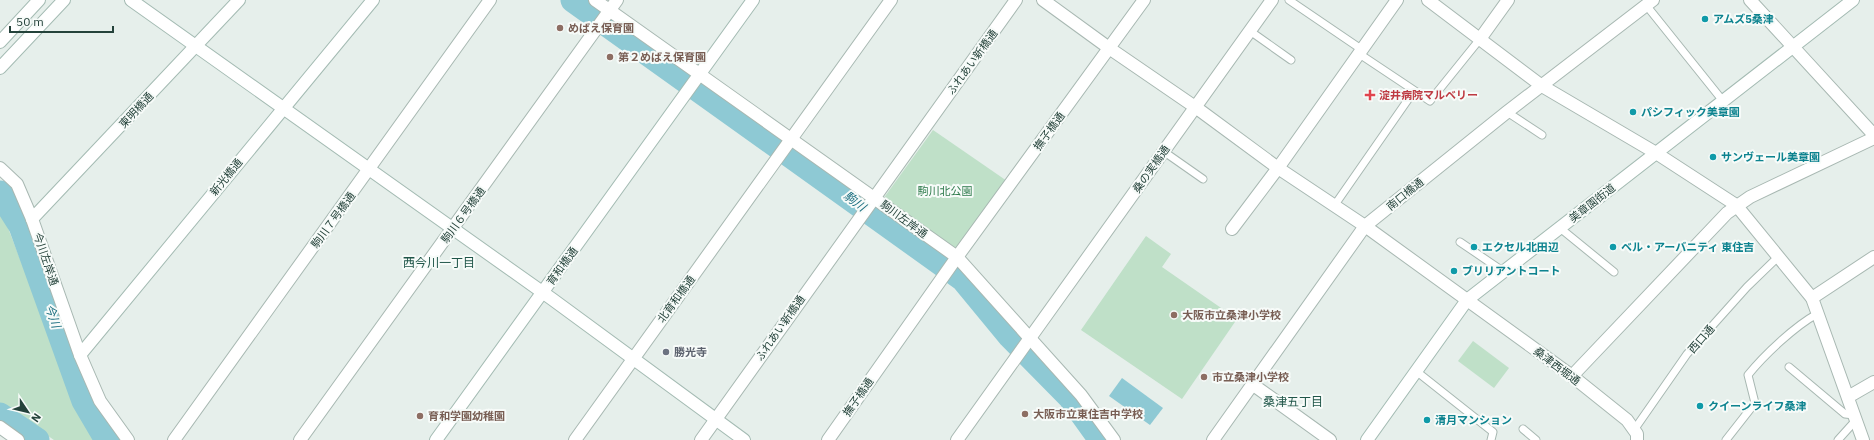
<svg xmlns="http://www.w3.org/2000/svg" width="1874" height="440" viewBox="0 0 1874 440" font-family="'IBM Plex Sans','Noto Sans JP',sans-serif">
	<rect width="100%" height="100%" fill="#e6efeb"/>
	<g fill="#bfe0c8">
		<path d="M933,130L1007,181L957,251L883,199Z"/>
		<path d="M0,211L3,215L78,409L95,440H54L0,403Z"/>
		<path d="M1146,236L1171,254L1162,267L1237,319L1182,399L1081,330Z"/>
		<path d="M1473,341L1509,368L1494,388L1458,361Z"/>
	</g>
	<path fill="#8ec9d4" d="M1122,378L1163,408L1150,425L1109,396Z"/>
	<g fill="none" stroke-linecap="round" stroke-linejoin="round">
		<g stroke="#8ec9d4" stroke-width="25">
			<path d="M573,0L963,279L1010,336L1070,397L1101,440"/>
			<path d="M0,193L21,226L84,401L107,440"/>
			<path d="M0,415L37,440"/>
		</g>
		<g stroke="#a8b8b2" stroke-width="9">
			<g id="lane">
				<path d="M1289,0L1361,49"/>
				<path d="M1646,5L1723,101"/>
				<path d="M1250,31L1291,60"/>
				<path d="M1358,53L1430,101L1480,39"/>
				<path d="M1507,112L1542,135"/>
				<path d="M1163,151L1203,179"/>
				<path d="M1334,206L1414,91"/>
				<path d="M1560,228L1614,272"/>
				<path d="M1460,242L1504,272"/>
				<path d="M1789,367L1845,414L1854,415"/>
				<path d="M1416,371L1493,432L1491,440"/>
				<path d="M1523,429L1536,440"/>
				<path d="M1634,430L1687,354L1747,287L1779,256"/>
				<path d="M1726,440L1755,403L1748,375C1764,355 1795,326 1817,314"/>
				<path d="M1838,440L1856,420"/>
			</g>
		</g>
		<g stroke="#a8b8b2" stroke-width="14">
			<g id="street">
				<path d="M595,0L957,257L1081,395L1114,440"/>
				<path d="M1043,0L1109,48L1198,109L1278,168L1365,226L1572,376L1627,420L1637,434V440"/>
				<path d="M1428,0L1542,86L1656,153L1736,205L1812,298L1863,440"/>
				<path d="M1750,0L1874,135"/>
				<path d="M1480,39L1508,0"/>
				<path d="M0,168L17,184L32,219L80,355L100,401L128,440"/>
				<path d="M1232,229L1278,168L1397,0"/>
				<path d="M1812,298L1874,257"/>
				<path d="M1572,376L1727,213L1750,197L1874,138"/>
				<path d="M1252,384L1330,440"/>
				<path d="M1848,397L1874,382"/>
				<path d="M0,427L18,440"/>
				<path d="M174,440L490,0"/>
				<path d="M300,440L617,0"/>
				<path d="M575,440L891,0"/>
				<path d="M701,440L1016,0"/>
				<path d="M828,440L957,257L1144,0"/>
				<path d="M957,440L1272,0"/>
				<path d="M1213,440L1365,226L1507,112L1653,0"/>
			</g>
		</g>
		<g stroke="#a4bbb3" stroke-width="14">
			<g id="secondary">
				<path d="M131,0L552,299L744,440"/>
				<path d="M0,42L39,0"/>
				<path d="M0,68L64,0"/>
				<path d="M32,219L239,0"/>
				<path d="M80,355L373,0"/>
				<path d="M436,440L753,0"/>
				<path d="M1367,440L1467,300L1853,0"/>
			</g>
		</g>
		<use href="#lane" stroke="#fff" stroke-width="7"/>
		<use href="#street" stroke="#fff" stroke-width="12"/>
		<use href="#secondary" stroke="#fff" stroke-width="12"/>
	</g>
	<g fill="#0f9aa8" stroke="#f7fbf9" stroke-width="1.5">
		<circle cx="1705" cy="19" r="4"/>
		<circle cx="1633" cy="112" r="4"/>
		<circle cx="1713" cy="157" r="4"/>
		<circle cx="1474" cy="247" r="4"/>
		<circle cx="1613" cy="247" r="4"/>
		<circle cx="1454" cy="271" r="4"/>
		<circle cx="1700" cy="406" r="4"/>
		<circle cx="1427" cy="420" r="4"/>
	</g>
	<g fill="#8d6e63" stroke="#f7fbf9" stroke-width="1.5">
		<circle cx="560" cy="28" r="4"/>
		<circle cx="610" cy="57" r="4"/>
		<circle cx="1174" cy="315" r="4"/>
		<circle cx="1204" cy="377" r="4"/>
		<circle cx="1025" cy="414" r="4"/>
		<circle cx="420" cy="416" r="4"/>
	</g>
	<path fill="#e0444e" stroke="#f7fbf9" stroke-width="1.5" d="M1368 89h4v4h4v4h-4v4h-4v-4h-4v-4h4z"/>
	<circle fill="#6b7280" stroke="#f7fbf9" stroke-width="1.5" cx="666" cy="352" r="4"/>
	<g text-anchor="middle" dominant-baseline="central" stroke-width="4" stroke-linejoin="round" paint-order="stroke">
		<g font-size="11" font-weight="bold" fill="#0d838f" stroke="#f7fbf9" text-anchor="start">
			<text x="1713" y="19">アムズ5桑津</text>
			<text x="1641" y="112">パシフィック美章園</text>
			<text x="1721" y="157">サンヴェール美章園</text>
			<text x="1482" y="247">エクセル北田辺</text>
			<text x="1621" y="247">ベル・アーバニティ 東住吉</text>
			<text x="1462" y="271">ブリリアントコート</text>
			<text x="1708" y="406">クイーンライフ桑津</text>
			<text x="1435" y="420">清月マンション</text>
		</g>
		<g font-size="11" font-weight="bold" fill="#785e54" stroke="#f7fbf9" text-anchor="start">
			<text x="568" y="28">めばえ保育園</text>
			<text x="618" y="57">第２めばえ保育園</text>
			<text x="1182" y="315">大阪市立桑津小学校</text>
			<text x="1212" y="377">市立桑津小学校</text>
			<text x="1033" y="414">大阪市立東住吉中学校</text>
			<text x="428" y="416">育和学園幼稚園</text>
		</g>
		<g font-size="11" fill="#24423a" stroke="#f7fbf9">
			<text transform="translate(972 62) rotate(-54)">ふれあい新橋通</text>
			<text transform="translate(136 110) rotate(-47)">東明橋通</text>
			<text transform="translate(1049 131) rotate(-54)">撫子橋通</text>
			<text transform="translate(1151 169) rotate(-55)">桑の実橋通</text>
			<text transform="translate(226 177) rotate(-51)">新光橋通</text>
			<text transform="translate(1405 194) rotate(-39)">南口橋通</text>
			<text transform="translate(1592 203) rotate(-38)">美章園街道</text>
			<text transform="translate(463 215) rotate(-54)">駒川６号橋通</text>
			<text transform="translate(904 219) rotate(36)">駒川左岸通</text>
			<text transform="translate(333 220) rotate(-54)">駒川７号橋通</text>
			<text transform="translate(46 259) rotate(71)">今川左岸通</text>
			<text transform="translate(562 266) rotate(-54)">育和橋通</text>
			<text transform="translate(676 299) rotate(-54)">北育和橋通</text>
			<text transform="translate(780 328) rotate(-55)">ふれあい新橋通</text>
			<text transform="translate(1701 339) rotate(-49)">西口通</text>
			<text transform="translate(1557 366) rotate(37)">桑津西堀通</text>
			<text transform="translate(858 397) rotate(-55)">撫子橋通</text>
		</g>
		<g font-size="11" font-weight="bold" fill="#be3a42" stroke="#f7fbf9" text-anchor="start">
			<text x="1379" y="95">淀井病院マルベリー</text>
		</g>
		<g font-size="11" fill="#2d7a4b" stroke="#f7fbf9">
			<text x="945" y="191">駒川北公園</text>
		</g>
		<g font-size="11" font-weight="bold" fill="#5b616d" stroke="#f7fbf9" text-anchor="start">
			<text x="674" y="352">勝光寺</text>
		</g>
		<g font-size="12" font-style="italic" fill="#1c6f80" stroke="#f7fbf9">
			<text transform="translate(855 201) rotate(36)">駒川</text>
			<text transform="translate(53 316) rotate(70)">今川</text>
		</g>
		<g font-size="12" fill="#1f5548" stroke="#f7fbf9">
			<text x="439" y="262">西今川一丁目</text>
			<text x="1293" y="401">桑津五丁目</text>
		</g>
	</g>
	<g transform="translate(28 412) rotate(125)" stroke="#f7fbf9" stroke-width="3" paint-order="stroke">
	<path d="M0-3L7 15L0 10L-7 15Z" fill="#24423a"/>
	<text y="-6" font-size="11" font-weight="bold" text-anchor="middle" fill="#24423a">N</text>
	</g>
	<path d="M10 26v6h103v-6" fill="none" stroke="#24423a" stroke-width="2"/>
	<text x="16" y="26" font-size="12" fill="#24423a" stroke="#f7fbf9" stroke-width="3" paint-order="stroke">50 m</text>
</svg>
